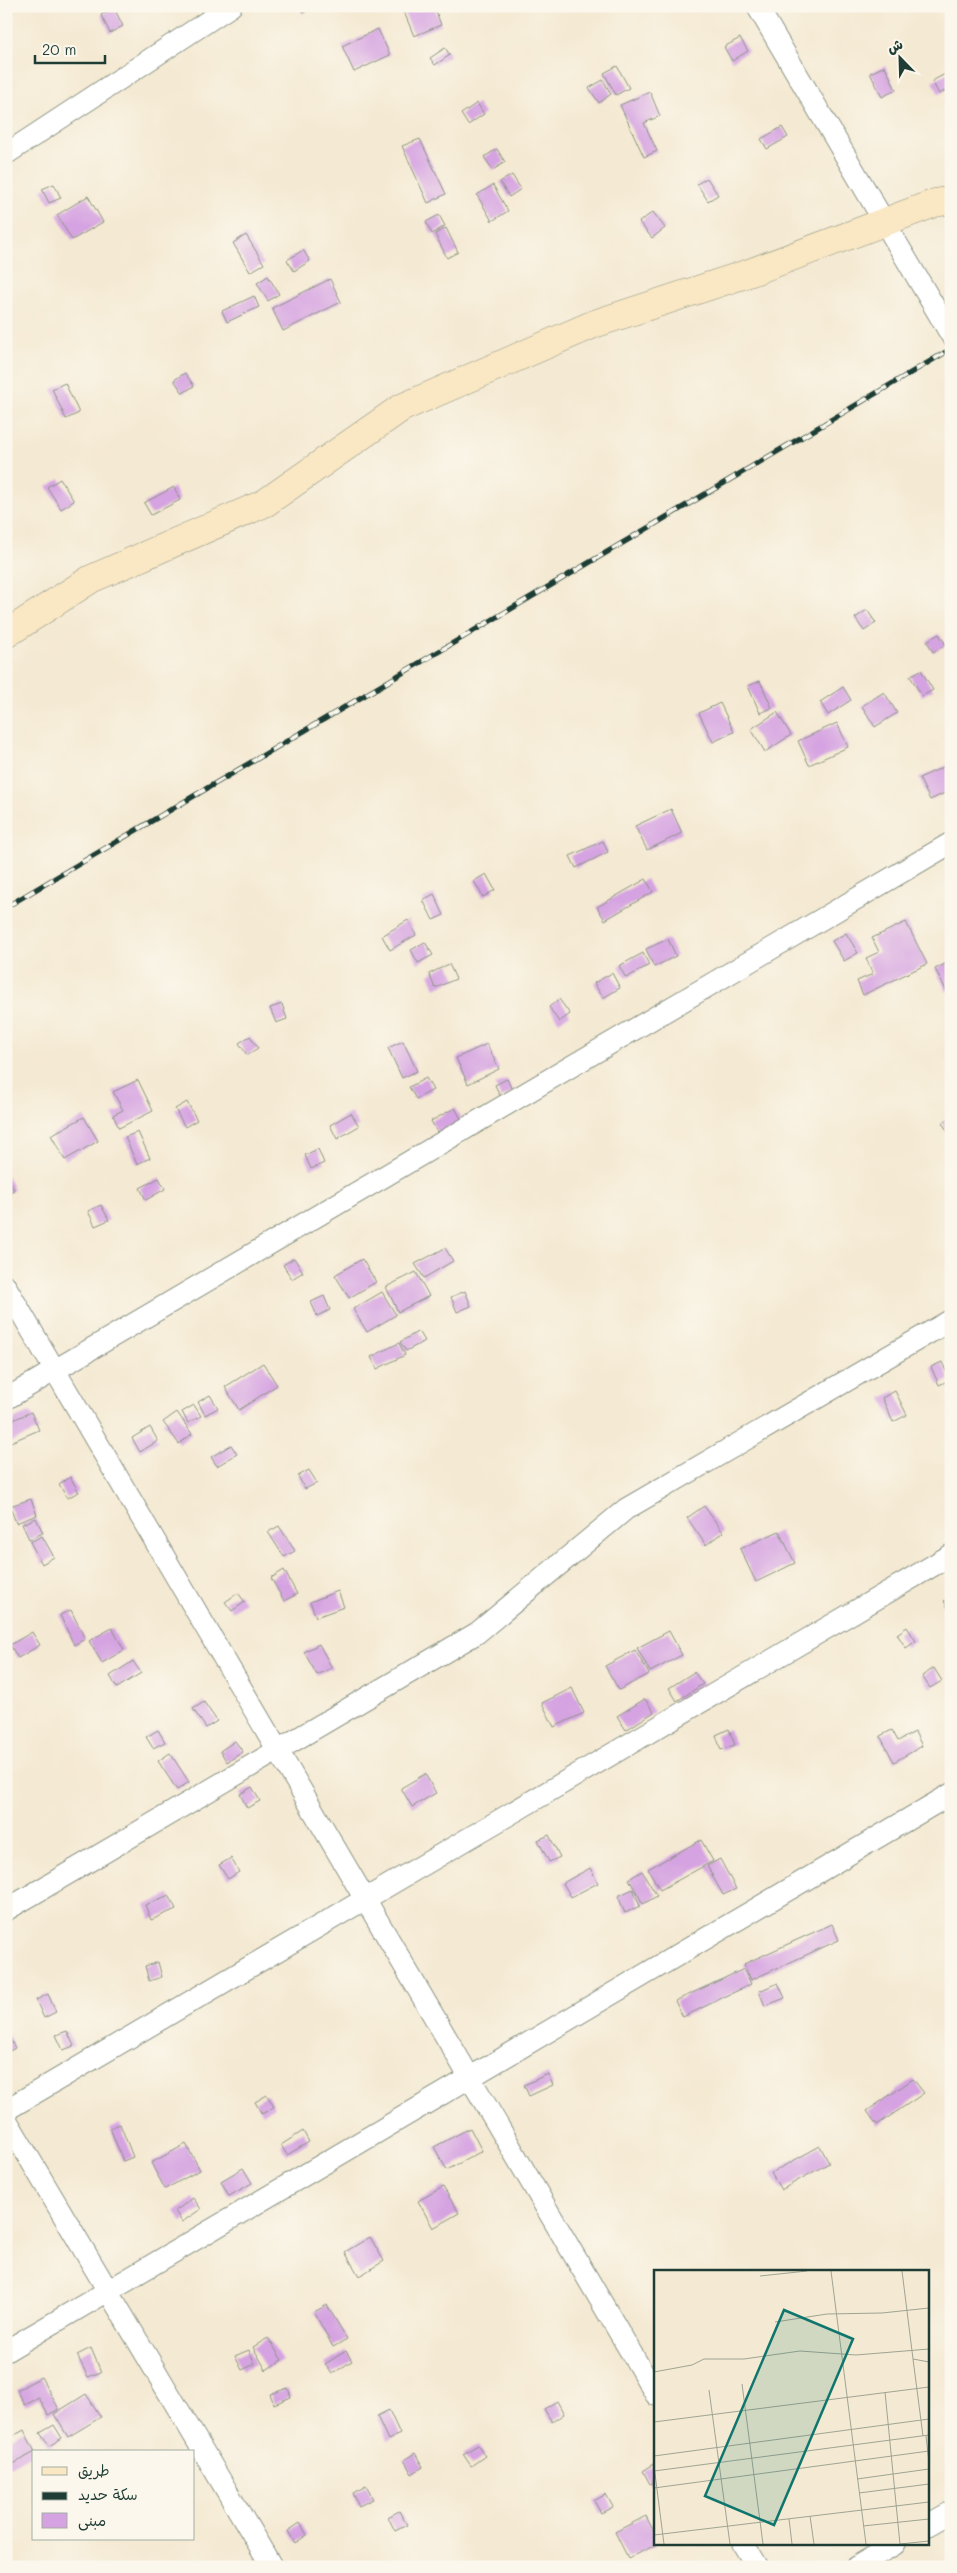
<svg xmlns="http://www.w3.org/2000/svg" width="957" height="2573" viewBox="0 0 957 2573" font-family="Mali,'Playpen Sans Arabic',sans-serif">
	<rect width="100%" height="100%" fill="#fbf7ec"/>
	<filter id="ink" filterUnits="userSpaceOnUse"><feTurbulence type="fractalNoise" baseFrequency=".02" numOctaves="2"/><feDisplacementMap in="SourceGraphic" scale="10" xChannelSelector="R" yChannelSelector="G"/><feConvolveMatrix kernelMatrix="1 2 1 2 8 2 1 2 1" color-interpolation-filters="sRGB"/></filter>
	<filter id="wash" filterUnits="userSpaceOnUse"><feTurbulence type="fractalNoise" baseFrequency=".0096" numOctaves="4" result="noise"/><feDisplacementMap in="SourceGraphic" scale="20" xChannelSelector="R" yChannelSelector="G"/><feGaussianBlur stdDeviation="1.12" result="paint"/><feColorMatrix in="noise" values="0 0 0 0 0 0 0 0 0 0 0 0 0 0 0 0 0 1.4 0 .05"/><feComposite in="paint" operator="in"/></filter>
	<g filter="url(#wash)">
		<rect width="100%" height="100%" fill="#f4e9d2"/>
		<g id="blocks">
			<g fill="#d5a3e1">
				<path d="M299,6H315L303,13Z"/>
				<path d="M417,6H434L441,25L414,36L404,12Z"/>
				<path d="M114,8L123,26L110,33L101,15Z"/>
				<path d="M378,29L390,55L354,72L342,46Z"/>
				<path d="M740,38L748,51L732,61L724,47Z"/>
				<path d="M445,48L450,55L435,65L430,58Z"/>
				<path d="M617,66L629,88L616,95L604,73Z"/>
				<path d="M885,66L896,90L882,97L870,73Z"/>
				<path d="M947,73L951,80V88L939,94L932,81Z"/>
				<path d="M603,80L611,94L599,103L589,88Z"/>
				<path d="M650,92L660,116L644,123L657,151L644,157L620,105Z"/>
				<path d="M477,103L484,114L468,125L461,114Z"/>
				<path d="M782,127L788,137L767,149L761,139Z"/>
				<path d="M420,139L446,194L428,203L402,146Z"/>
				<path d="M497,149L505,162L493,170L484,157Z"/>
				<path d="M512,175L521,189L509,197L500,182Z"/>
				<path d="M707,178L718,195L708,201L697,184Z"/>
				<path d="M54,184L61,198L49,203L42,189Z"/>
				<path d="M493,185L508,211L492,221L477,195Z"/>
				<path d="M88,196L103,222L72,240L57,215Z"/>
				<path d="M653,212L665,228L652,238L639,222Z"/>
				<path d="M439,215L445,226L432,234L426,222Z"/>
				<path d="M446,228L458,252L447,258L435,234Z"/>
				<path d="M246,235L264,264L250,272L233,243Z"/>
				<path d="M303,250L310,261L294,271L287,260Z"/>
				<path d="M268,276L279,294L268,301L257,283Z"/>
				<path d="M330,279L341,302L283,331L272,308Z"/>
				<path d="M254,296L259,307L227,322L222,311Z"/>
				<path d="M185,373L194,386L183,393L174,380Z"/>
				<path d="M65,383L79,413L66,419L52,389Z"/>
				<path d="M60,479L74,501L61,509L47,487Z"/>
				<path d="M174,487L180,500L151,515L144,503Z"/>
				<path d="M867,610L876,623L864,631L855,618Z"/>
				<path d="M939,634L946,645L933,652L927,641Z"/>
				<path d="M921,670L933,690L922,696L910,676Z"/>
				<path d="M760,681L772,708L760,713L748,686Z"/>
				<path d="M843,687L851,700L828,715L820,702Z"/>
				<path d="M884,692L897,713L875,727L862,706Z"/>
				<path d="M720,703L734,732L713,742L699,713Z"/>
				<path d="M777,712L791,735L765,752L751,729Z"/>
				<path d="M837,723L848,747L809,765L798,741Z"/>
				<path d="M950,764L951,790L930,800L919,778Z"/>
				<path d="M671,809L682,833L647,850L635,826Z"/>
				<path d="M603,841L608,852L576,868L570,856Z"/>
				<path d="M486,874L495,890L483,897L474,881Z"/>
				<path d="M646,879L653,892L605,920L597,907Z"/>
				<path d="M434,894L444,915L433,920L423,900Z"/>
				<path d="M408,920L416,935L390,950L382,936Z"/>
				<path d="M906,922L927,964L863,995L857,981L873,974L866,958L879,952L872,938Z"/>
				<path d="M846,933L858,953L844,961L832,941Z"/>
				<path d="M668,939L676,956L654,967L646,949Z"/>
				<path d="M425,942L433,955L418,963L411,950Z"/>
				<path d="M643,953L649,965L626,978L619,966Z"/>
				<path d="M951,961V990L947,992L935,969Z"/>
				<path d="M449,964L456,979L435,988L429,974Z"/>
				<path d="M612,973L620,988L603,998L594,983Z"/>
				<path d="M559,999L570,1014L559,1022L549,1007Z"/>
				<path d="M282,1004L287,1019L276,1023L270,1008Z"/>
				<path d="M250,1036L258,1048L247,1055L239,1043Z"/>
				<path d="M403,1041L417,1071L402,1078L388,1048Z"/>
				<path d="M487,1044L499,1069L468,1084L456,1058Z"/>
				<path d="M426,1078L433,1090L416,1099L409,1087Z"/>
				<path d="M507,1079L513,1092L501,1098L495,1085Z"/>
				<path d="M138,1080L153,1111L119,1128L113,1115L123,1110L113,1092Z"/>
				<path d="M187,1102L197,1120L185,1127L175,1109Z"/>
				<path d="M455,1108L468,1131L443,1143L431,1121Z"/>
				<path d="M351,1113L359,1126L337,1139L330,1125Z"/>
				<path d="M84,1117L98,1141L65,1160L51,1135Z"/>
				<path d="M951,1117V1136L942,1123Z"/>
				<path d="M138,1132L150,1158L137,1164L125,1137Z"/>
				<path d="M318,1149L324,1163L311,1169L305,1155Z"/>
				<path d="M6,1174L14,1190L6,1194Z"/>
				<path d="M159,1178L165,1189L146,1200L140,1188Z"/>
				<path d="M101,1205L109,1220L95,1226L88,1211Z"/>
				<path d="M445,1248L453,1261L424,1278L415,1264Z"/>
				<path d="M294,1258L303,1272L292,1279L283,1265Z"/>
				<path d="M362,1259L376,1282L349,1298L335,1275Z"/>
				<path d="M416,1272L429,1296L398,1312L386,1287Z"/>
				<path d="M465,1291L471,1306L457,1312L451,1297Z"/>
				<path d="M382,1292L396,1315L367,1332L353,1309Z"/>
				<path d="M324,1296L330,1310L317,1316L311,1302Z"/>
				<path d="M419,1331L425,1341L406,1351L400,1342Z"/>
				<path d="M399,1343L405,1355L377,1369L371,1357Z"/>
				<path d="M942,1362L950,1380L939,1385L931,1367Z"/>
				<path d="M263,1363L277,1385L239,1410L225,1387Z"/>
				<path d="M895,1391L907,1415L893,1422L882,1398Z"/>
				<path d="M210,1395L218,1408L205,1415L198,1402Z"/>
				<path d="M194,1405L201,1416L188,1423L182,1412Z"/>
				<path d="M31,1412L39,1430L6,1444V1423Z"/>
				<path d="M177,1412L192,1434L179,1444L163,1422Z"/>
				<path d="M150,1427L158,1441L140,1452L132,1438Z"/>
				<path d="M231,1445L237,1454L217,1466L211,1457Z"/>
				<path d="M309,1470L317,1483L305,1489L298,1476Z"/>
				<path d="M70,1477L79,1492L67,1498L59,1484Z"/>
				<path d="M31,1499L37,1515L16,1523L10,1506Z"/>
				<path d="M704,1506L723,1532L706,1545L687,1518Z"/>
				<path d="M36,1518L43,1533L29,1539L22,1524Z"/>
				<path d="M279,1526L295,1551L284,1557L268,1532Z"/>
				<path d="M779,1531L795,1563L756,1582L740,1549Z"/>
				<path d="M42,1536L54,1557L42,1564L30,1542Z"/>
				<path d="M284,1570L297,1594L284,1601L271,1578Z"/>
				<path d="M338,1591L344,1607L316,1617L310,1602Z"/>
				<path d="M238,1593L245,1602L232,1611L225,1602Z"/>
				<path d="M951,1598V1614L944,1601Z"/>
				<path d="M71,1610L85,1639L74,1645L60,1615Z"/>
				<path d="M907,1627L916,1641L906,1648L897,1634Z"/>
				<path d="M112,1628L124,1650L102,1663L89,1641Z"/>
				<path d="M669,1631L682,1655L650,1672L637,1648Z"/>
				<path d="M32,1632L40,1645L18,1658L10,1645Z"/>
				<path d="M319,1644L332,1668L317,1675L304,1652Z"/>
				<path d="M635,1650L649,1674L619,1690L605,1666Z"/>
				<path d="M133,1661L141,1673L117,1688L110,1676Z"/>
				<path d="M934,1668L942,1681L930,1688L922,1676Z"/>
				<path d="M694,1672L703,1684L677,1701L669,1688Z"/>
				<path d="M572,1688L584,1713L554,1727L542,1703Z"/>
				<path d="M645,1699L654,1712L626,1730L617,1716Z"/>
				<path d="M204,1702L217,1721L206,1728L193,1709Z"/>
				<path d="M729,1729L735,1745L721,1750L716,1735Z"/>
				<path d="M158,1730L165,1742L153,1748L146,1737Z"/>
				<path d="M892,1730L898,1741L915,1732L922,1746L894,1762L880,1736Z"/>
				<path d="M235,1741L243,1752L227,1762L220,1751Z"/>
				<path d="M170,1753L189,1782L177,1790L158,1761Z"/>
				<path d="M425,1774L436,1793L412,1807L401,1788Z"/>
				<path d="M252,1787L260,1801L247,1808L240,1794Z"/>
				<path d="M549,1835L560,1857L549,1862L538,1840Z"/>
				<path d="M701,1840L713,1861L660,1890L648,1869Z"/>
				<path d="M231,1858L239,1872L228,1879L219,1865Z"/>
				<path d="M720,1859L736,1889L723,1895L707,1866Z"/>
				<path d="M590,1868L598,1883L571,1897L563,1883Z"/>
				<path d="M642,1871L657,1896L643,1904L629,1879Z"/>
				<path d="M633,1889L640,1906L625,1913L618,1896Z"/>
				<path d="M169,1895L176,1909L151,1920L145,1905Z"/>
				<path d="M832,1924L839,1940L751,1980L744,1964Z"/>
				<path d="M158,1962L162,1977L149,1981L145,1966Z"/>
				<path d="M744,1969L751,1984L683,2017L675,2001Z"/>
				<path d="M778,1983L785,1998L765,2006L759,1991Z"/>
				<path d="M48,1994L56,2012L44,2018L36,2000Z"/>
				<path d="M67,2031L74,2046L63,2050L56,2035Z"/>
				<path d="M6,2032L15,2048L6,2053Z"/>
				<path d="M548,2074L553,2085L529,2096L524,2085Z"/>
				<path d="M913,2079L924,2093L877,2125L867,2111Z"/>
				<path d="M267,2095L274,2107L262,2114L255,2102Z"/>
				<path d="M120,2124L133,2157L123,2161L110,2128Z"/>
				<path d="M470,2128L482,2151L447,2170L434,2147Z"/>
				<path d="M303,2131L309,2142L287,2155L281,2145Z"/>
				<path d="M186,2144L200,2170L165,2189L151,2163Z"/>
				<path d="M820,2146L829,2163L781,2190L771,2173Z"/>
				<path d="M243,2168L252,2183L229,2196L221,2181Z"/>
				<path d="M443,2187L459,2213L433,2228L418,2201Z"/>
				<path d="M193,2198L201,2209L182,2222L175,2211Z"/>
				<path d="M370,2237L384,2261L359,2276L345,2252Z"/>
				<path d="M327,2305L347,2339L333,2347L314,2312Z"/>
				<path d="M268,2338L282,2360L266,2370L253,2347Z"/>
				<path d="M91,2348L101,2372L88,2377L77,2355Z"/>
				<path d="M249,2350L255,2364L242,2370L235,2356Z"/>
				<path d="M346,2351L352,2361L332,2374L325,2364Z"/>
				<path d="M41,2377L59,2409L48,2415L39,2398L25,2405L17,2390Z"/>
				<path d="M288,2388L291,2397L274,2404L270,2394Z"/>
				<path d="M86,2394L101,2417L68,2437L54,2414Z"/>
				<path d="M557,2401L564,2414L552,2422L544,2409Z"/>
				<path d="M389,2410L400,2434L388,2440L377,2416Z"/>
				<path d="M54,2425L62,2438L49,2446L40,2433Z"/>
				<path d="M24,2430L35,2452L6,2468V2440Z"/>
				<path d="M478,2445L485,2456L471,2466L463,2454Z"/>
				<path d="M415,2453L423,2467L412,2474L404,2460Z"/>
				<path d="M654,2464L656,2480L650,2484L643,2471Z"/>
				<path d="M366,2486L373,2499L359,2506L353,2493Z"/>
				<path d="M606,2494L613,2507L601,2513L594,2501Z"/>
				<path d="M399,2511L407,2525L395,2531L388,2517Z"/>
				<path d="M646,2516L656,2536V2545L628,2558L615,2532Z"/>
				<path d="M300,2523L307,2535L295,2543L288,2531Z"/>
			</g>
		</g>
	</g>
	<g filter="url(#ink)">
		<use href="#blocks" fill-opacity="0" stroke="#8a9383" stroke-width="1"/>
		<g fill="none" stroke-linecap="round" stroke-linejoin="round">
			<g stroke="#8a9383" stroke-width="23">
				<g id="street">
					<path d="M757,6L951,335"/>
					<path d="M6,154L231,6"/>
					<path d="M6,1287L656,2395"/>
					<path d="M6,1399L951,843"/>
					<path d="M6,1910L477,1633L626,1509L951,1320"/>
					<path d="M6,2110L951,1555"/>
					<path d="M6,2119L272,2567"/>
					<path d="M6,2351L951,1794"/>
					<path d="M928,2525L951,2512"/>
					<path d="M743,2544L757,2567"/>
					<path d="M856,2567L895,2544"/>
				</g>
			</g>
			<g stroke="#8a9383" stroke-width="29">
				<path id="secondary" d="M6,634L91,579L265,503L401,408L594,324L749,273L935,203L951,200"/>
			</g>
			<use href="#street" stroke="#fff" stroke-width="21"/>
			<use href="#secondary" stroke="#fae7c3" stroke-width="28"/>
			<g stroke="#1f3d34" stroke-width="5.5">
				<path id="rail" d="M6,907L951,349"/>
			</g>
			<use href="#rail" stroke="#fbf7ec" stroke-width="4" stroke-dasharray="11" stroke-linecap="butt"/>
		</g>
	</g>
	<g transform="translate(654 2270)">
		<rect width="275" height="275" fill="#f4e9d2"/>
		<path fill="none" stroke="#9fa493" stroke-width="1" d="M177,1L212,274M248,1L259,89M106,6L153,1M121,52L173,44L228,43L275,38M0,102L38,95L50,89H90L146,81L202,85L275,79M88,114L109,274M55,120L76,274M231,122L246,274M0,152L275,117M269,166L259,89L275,92M272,166L275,192M0,186L275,149M0,196L10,274M0,201L275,165M203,209L275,199M0,218L275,181M205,223L275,214M156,246L160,274M135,249L138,274M209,256L275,249M0,265L275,232M246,274L275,271"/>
		<path fill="#0f766e" fill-opacity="0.15" stroke="#0f766e" stroke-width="2.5" d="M130,40L199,69L120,255L51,226Z"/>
		<rect width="275" height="275" fill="none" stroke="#1f3d34" stroke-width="2.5"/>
	</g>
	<rect width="957" height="2573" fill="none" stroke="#fbf7ec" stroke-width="25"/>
	<rect x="32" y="2450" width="162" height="90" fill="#fbf7ec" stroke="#a3ada2"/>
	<rect x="42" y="2467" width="25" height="8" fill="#fae7c3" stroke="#a3ada2"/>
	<text x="78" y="2476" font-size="15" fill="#1f3d34">طريق</text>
	<rect x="42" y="2492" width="25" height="8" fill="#1f3d34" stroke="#a3ada2"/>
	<text x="78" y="2500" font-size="15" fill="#1f3d34">سكة حديد</text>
	<rect x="42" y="2513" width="25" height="15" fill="#d5a3e1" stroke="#a3ada2"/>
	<text x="78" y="2526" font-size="15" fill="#1f3d34">مبنى</text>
	<g transform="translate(900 58) rotate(337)" stroke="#fbf7ec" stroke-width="4" paint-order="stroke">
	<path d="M0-4L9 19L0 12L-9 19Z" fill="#1f3d34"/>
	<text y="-8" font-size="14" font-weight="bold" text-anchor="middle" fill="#1f3d34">ش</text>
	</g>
	<path d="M35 55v8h70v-8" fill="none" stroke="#1f3d34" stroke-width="2.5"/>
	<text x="42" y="55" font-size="15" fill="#1f3d34" stroke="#fbf7ec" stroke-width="4" paint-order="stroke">20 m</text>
</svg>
